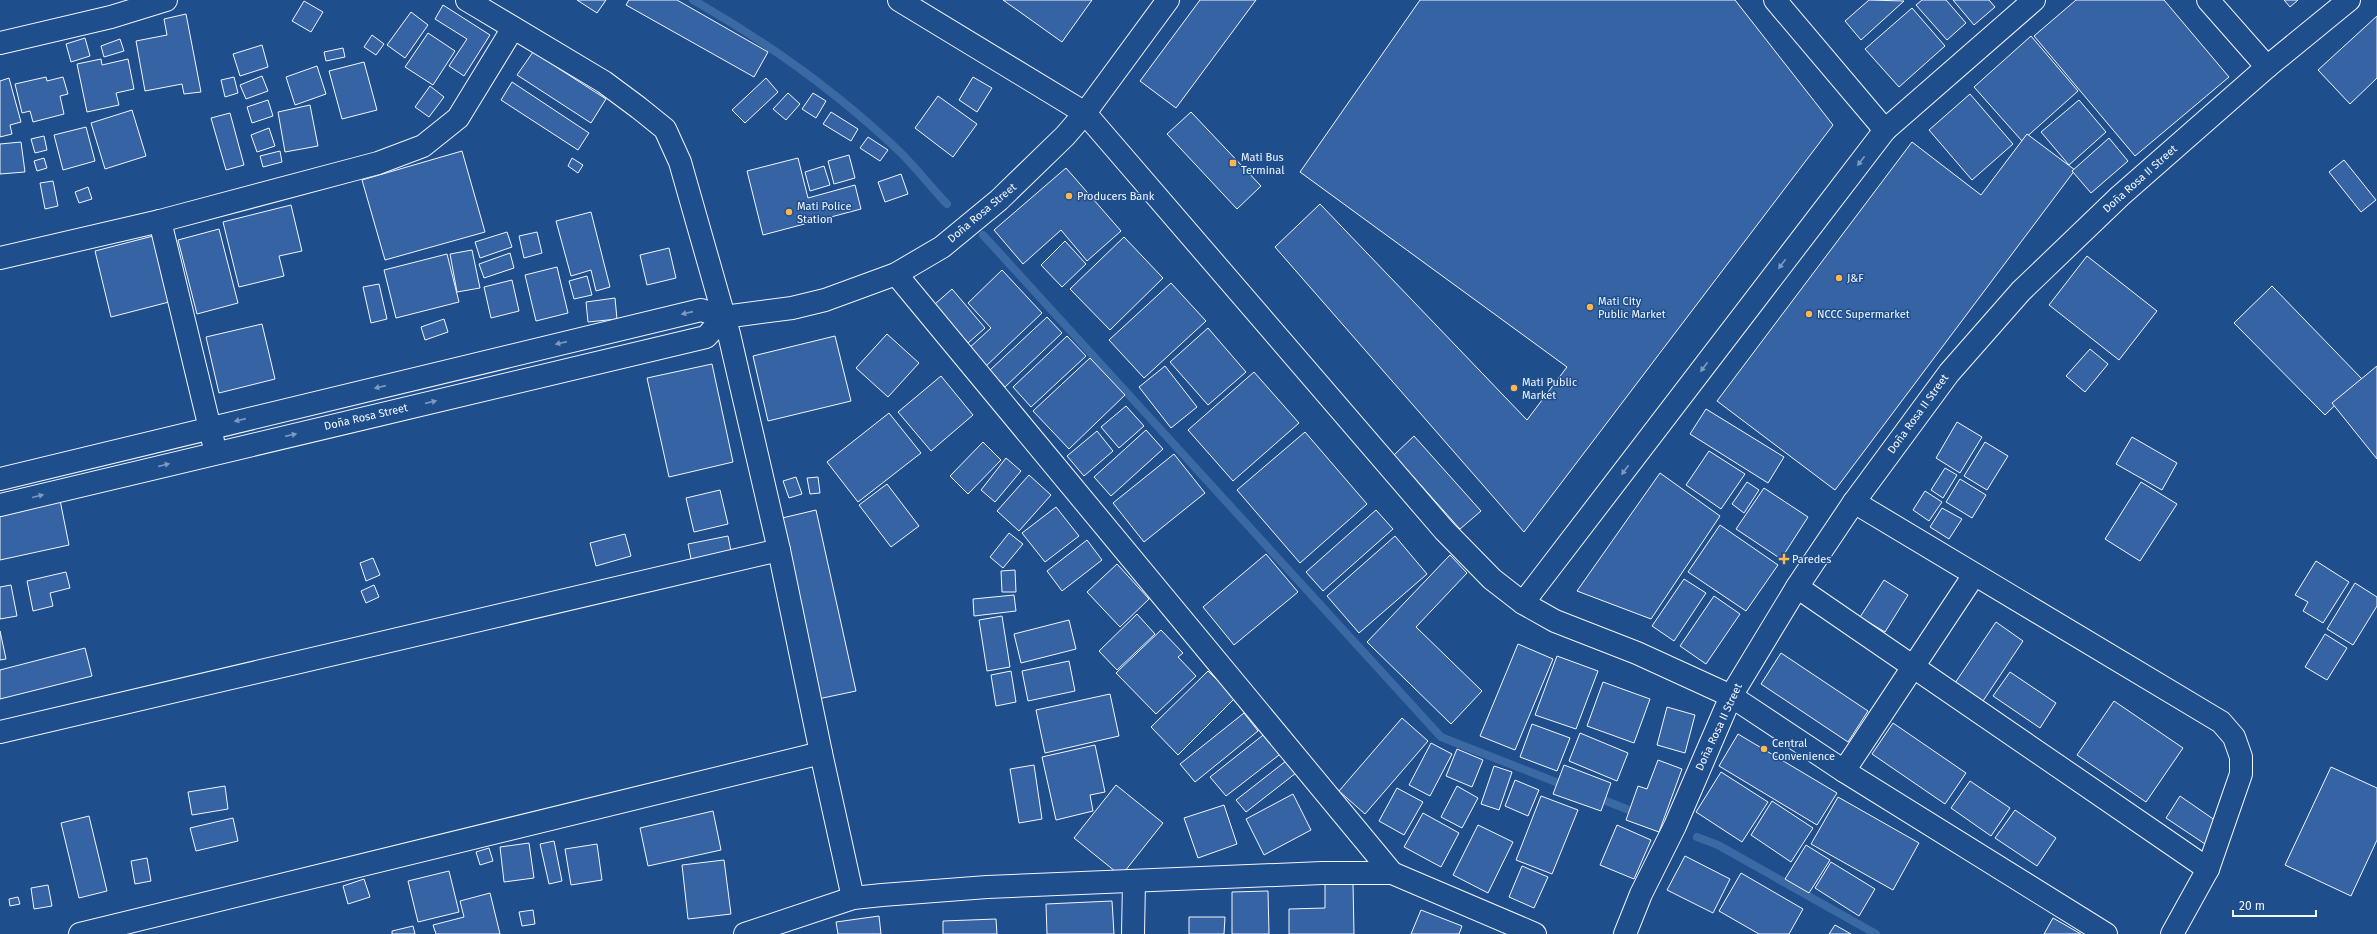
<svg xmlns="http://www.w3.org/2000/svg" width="2377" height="934" viewBox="0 0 2377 934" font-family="'Fira Sans',sans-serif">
	<rect width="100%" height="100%" fill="#1f4e8c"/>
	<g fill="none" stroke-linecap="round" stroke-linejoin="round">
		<g stroke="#3b69a3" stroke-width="8">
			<path d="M693,0C767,42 838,93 900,152C916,168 931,187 947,204"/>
			<path d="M983,235L1441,737L1566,786"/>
			<path d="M1596,797L1639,814"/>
			<path d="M1697,837L1718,845L1876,934"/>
		</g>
	</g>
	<g fill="#3563a3" stroke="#f2f6ff">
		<path d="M577,0H606L597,13Z"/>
		<path d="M629,0H677L768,52L754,77L626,5Z"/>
		<path d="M1003,0H1092L1062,42Z"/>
		<path d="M1200,0H1256L1176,108L1140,81Z"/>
		<path d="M1420,0H1735L1833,125L1524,532L1275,247L1320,204L1527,420L1567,367L1300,172Z"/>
		<path d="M1869,0L1904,1L1861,40L1845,21Z"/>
		<path d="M1922,0H1946L1966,23L1947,40L1916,5Z"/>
		<path d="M1953,0H1989L1995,7L1974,25Z"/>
		<path d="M2076,0H2164L2229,77L2135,156L2034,36Z"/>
		<path d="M2284,0H2298L2290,7Z"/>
		<path d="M304,1L323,12L311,32L292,21Z"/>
		<path d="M443,5L490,35L464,76L449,66L467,39L435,19Z"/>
		<path d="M1912,8L1945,46L1899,87L1865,49Z"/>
		<path d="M411,12L428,25L405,58L387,45Z"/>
		<path d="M186,14L201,92L184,94L182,84L145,91L136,41L167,35L164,19Z"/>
		<path d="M2377,16V78L2350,104L2318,70Z"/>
		<path d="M428,33L455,51L433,85L405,67Z"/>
		<path d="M372,35L384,44L376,55L364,47Z"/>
		<path d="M2031,36L2078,91L2022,141L1974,87Z"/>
		<path d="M85,38L90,56L71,62L66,44Z"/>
		<path d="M120,39L124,51L104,57L101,46Z"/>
		<path d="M262,45L268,67L240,76L233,54Z"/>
		<path d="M343,48L345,57L326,61L324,52Z"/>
		<path d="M533,52L606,99L591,123L517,75Z"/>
		<path d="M101,59L102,65L128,59L134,89L116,93L119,105L87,112L77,64Z"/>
		<path d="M364,62L377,110L342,119L329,71Z"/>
		<path d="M317,66L326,94L295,105L286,77Z"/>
		<path d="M262,76L268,91L246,99L240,85Z"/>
		<path d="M46,77L47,81L63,77L68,94L60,96L64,114L33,122L30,111L22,113L15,84Z"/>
		<path d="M234,77L238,93L225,97L221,80Z"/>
		<path d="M973,77L992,88L977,112L959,100Z"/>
		<path d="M9,78L21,122L10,125L12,134L0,137V81Z"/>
		<path d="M766,78L778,92L745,123L732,110Z"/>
		<path d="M512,82L589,133L578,150L501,100Z"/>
		<path d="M430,86L444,97L429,117L415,107Z"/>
		<path d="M788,93L800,104L786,120L773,109Z"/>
		<path d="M813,93L826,101L816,118L802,109Z"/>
		<path d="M1970,94L2013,144L1972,180L1929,130Z"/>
		<path d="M938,96L977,124L953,157L915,128Z"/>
		<path d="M268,100L273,116L252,123L247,107Z"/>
		<path d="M2079,100L2106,132L2069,165L2041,132Z"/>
		<path d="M310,105L318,146L285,152L278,112Z"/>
		<path d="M132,110L146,156L105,169L91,123Z"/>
		<path d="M831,112L858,129L851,141L823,124Z"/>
		<path d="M1191,112L1261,186L1237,209L1167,134Z"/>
		<path d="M230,113L244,165L226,170L211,118Z"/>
		<path d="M86,127L95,161L63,170L54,135Z"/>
		<path d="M269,128L275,146L257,152L251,135Z"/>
		<path d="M2027,134L2075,170L1835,490L1717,401L1912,142L1981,195Z"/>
		<path d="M44,136L47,150L35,153L31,139Z"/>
		<path d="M868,137L888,150L880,161L860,148Z"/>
		<path d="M2109,138L2128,161L2091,193L2072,171Z"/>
		<path d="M21,142L25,172L0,174V144Z"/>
		<path d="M280,151L282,162L263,167L260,156Z"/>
		<path d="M462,151L485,232L385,260L362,180Z"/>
		<path d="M849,155L855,178L834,184L828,161Z"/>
		<path d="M44,158L47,168L37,171L34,161Z"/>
		<path d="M572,158L583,165L578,173L568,166Z"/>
		<path d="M798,158L808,198L855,185L861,209L763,235L747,171Z"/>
		<path d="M2344,160L2376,200L2361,212L2329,172Z"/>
		<path d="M824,166L830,185L810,191L805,172Z"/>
		<path d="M1066,168L1121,231L1087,261L1061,230L1023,264L994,230Z"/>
		<path d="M901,174L908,194L885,202L878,182Z"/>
		<path d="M53,181L58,206L45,209L40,183Z"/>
		<path d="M88,187L92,199L79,203L75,192Z"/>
		<path d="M291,205L302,251L279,256L284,276L239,287L223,222Z"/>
		<path d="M591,212L610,287L596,291L591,270L571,276L556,221Z"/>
		<path d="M219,229L238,303L197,314L178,240Z"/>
		<path d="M507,232L512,247L480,258L475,242Z"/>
		<path d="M537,232L542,253L524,258L519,236Z"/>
		<path d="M153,236L169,302L111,317L95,251Z"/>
		<path d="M1124,237L1163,278L1110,330L1070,289Z"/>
		<path d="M1065,241L1086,264L1062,287L1041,265Z"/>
		<path d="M669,248L676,278L647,285L640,255Z"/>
		<path d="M472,250L480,288L457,292L450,254Z"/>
		<path d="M510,253L514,268L484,278L479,264Z"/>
		<path d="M447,254L459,302L396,318L384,270Z"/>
		<path d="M2087,256L2157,311L2119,360L2049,305Z"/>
		<path d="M557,267L568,313L536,321L525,275Z"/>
		<path d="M1002,270L1042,313L984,368L967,350L991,328L968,303Z"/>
		<path d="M587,276L592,295L574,299L569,281Z"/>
		<path d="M512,280L519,311L491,318L484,287Z"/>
		<path d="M1171,283L1206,321L1144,378L1109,340Z"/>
		<path d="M379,284L387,319L371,323L363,287Z"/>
		<path d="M2272,286L2362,379L2325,415L2234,323Z"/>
		<path d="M952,289L985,328L968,343L935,304Z"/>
		<path d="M615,298L617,319L588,322L586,302Z"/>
		<path d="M1047,317L1062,333L1005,387L990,370Z"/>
		<path d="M444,319L448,332L425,340L421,327Z"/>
		<path d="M262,324L275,379L219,393L206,337Z"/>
		<path d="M1208,328L1246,372L1208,405L1170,362Z"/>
		<path d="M887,334L919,363L888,397L856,368Z"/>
		<path d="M835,336L851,401L768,421L753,356Z"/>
		<path d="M1067,336L1086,356L1031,407L1013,387Z"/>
		<path d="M2090,349L2108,364L2085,392L2066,376Z"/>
		<path d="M1090,358L1125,395L1069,449L1033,411Z"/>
		<path d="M712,364L733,462L669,477L647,378Z"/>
		<path d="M1165,366L1197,407L1171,428L1139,387Z"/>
		<path d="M2377,366V459L2332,403Z"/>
		<path d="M1254,372L1299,423L1233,481L1188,430Z"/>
		<path d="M941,376L973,415L931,451L898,412Z"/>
		<path d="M1126,406L1144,426L1119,448L1101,427Z"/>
		<path d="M1706,409L1784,457L1768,483L1690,434Z"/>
		<path d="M889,413L921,453L858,502L827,462Z"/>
		<path d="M1957,422L1982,437L1960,473L1936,458Z"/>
		<path d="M1146,430L1163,449L1111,496L1094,477Z"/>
		<path d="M1097,431L1113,451L1084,476L1067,456Z"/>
		<path d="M1305,432L1367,504L1300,563L1237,490Z"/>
		<path d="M1414,436L1481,511L1460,529L1394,455Z"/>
		<path d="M2132,437L2177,463L2162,490L2116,464Z"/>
		<path d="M983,442L1001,460L968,494L950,476Z"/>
		<path d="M1985,442L2008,456L1987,490L1964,476Z"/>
		<path d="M1709,451L1745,474L1721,509L1686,485Z"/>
		<path d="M1174,454L1205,493L1144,542L1113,503Z"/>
		<path d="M1006,458L1021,471L995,502L981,490Z"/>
		<path d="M1945,468L1957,475L1943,498L1931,490Z"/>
		<path d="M1660,473L1720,516L1651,619L1577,591Z"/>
		<path d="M1029,475L1051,495L1019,531L997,511Z"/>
		<path d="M796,477L802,494L789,498L783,481Z"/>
		<path d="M818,477L820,493L810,494L807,478Z"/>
		<path d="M1960,479L1986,495L1972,518L1946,502Z"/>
		<path d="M1747,482L1759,490L1744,513L1732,504Z"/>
		<path d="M2141,482L2177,504L2140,561L2105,539Z"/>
		<path d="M887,484L919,526L891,547L859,505Z"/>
		<path d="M1764,488L1808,517L1781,559L1736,529Z"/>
		<path d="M720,490L728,524L694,532L686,498Z"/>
		<path d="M1925,491L1942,502L1929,521L1913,510Z"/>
		<path d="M59,495L69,545L0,560V508Z"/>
		<path d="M1056,507L1079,536L1045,562L1022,533Z"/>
		<path d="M1942,508L1962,519L1949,539L1930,527Z"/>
		<path d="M816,510L856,691L818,699L778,519Z"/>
		<path d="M1376,510L1393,529L1323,591L1306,572Z"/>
		<path d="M1720,525L1778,565L1746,611L1688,572Z"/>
		<path d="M1009,533L1023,544L1003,568L990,557Z"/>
		<path d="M625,534L631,556L596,566L590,543Z"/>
		<path d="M728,536L732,556L692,564L688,544Z"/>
		<path d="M1395,536L1427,574L1359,633L1327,596Z"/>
		<path d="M1087,540L1102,560L1062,591L1047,571Z"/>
		<path d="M1266,554L1298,592L1234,645L1203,607Z"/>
		<path d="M1450,555L1467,573L1416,627L1482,691L1451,724L1367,642Z"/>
		<path d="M373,558L380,575L366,581L360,563Z"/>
		<path d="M2316,561L2349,582L2323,623L2303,611L2308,602L2295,595Z"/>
		<path d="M1117,564L1149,599L1120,627L1087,592Z"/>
		<path d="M1015,570L1016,592H1002L1001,571Z"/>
		<path d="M66,572L70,588L50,593L53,606L33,611L27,581Z"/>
		<path d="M1684,579L1706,593L1674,641L1652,626Z"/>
		<path d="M1884,580L1908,595L1885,632L1860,617Z"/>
		<path d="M2355,583L2377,597V606L2353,645L2327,629Z"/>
		<path d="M11,585L17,616L0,619V587Z"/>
		<path d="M374,585L379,597L366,603L361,591Z"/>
		<path d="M1014,595L1016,611L974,616L973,599Z"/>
		<path d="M1714,596L1740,614L1706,664L1680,646Z"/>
		<path d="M1137,614L1155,634L1117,670L1099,651Z"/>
		<path d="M1002,616L1010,667L987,671L979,620Z"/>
		<path d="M1069,620L1076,649L1021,663L1014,634Z"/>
		<path d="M1996,622L2023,641L1983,701L1955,683Z"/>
		<path d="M1161,630L1183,653L1178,657L1196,676L1156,714L1116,673Z"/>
		<path d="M0,631L6,659L0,660Z"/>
		<path d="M2325,634L2347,648L2327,680L2305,667Z"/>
		<path d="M1518,644L1553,659L1515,750L1480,736Z"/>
		<path d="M85,648L92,676L0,699V670Z"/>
		<path d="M1781,653L1868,711L1848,742L1761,684Z"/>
		<path d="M1557,656L1598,671L1576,729L1535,715Z"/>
		<path d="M1069,661L1075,691L1028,701L1022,671Z"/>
		<path d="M1011,671L1016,702L996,706L991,675Z"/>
		<path d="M1208,671L1235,698L1178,755L1151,727Z"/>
		<path d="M2010,672L2056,703L2040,728L1993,696Z"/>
		<path d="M1603,682L1650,699L1634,743L1587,726Z"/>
		<path d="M1110,694L1119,736L1045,753L1036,710Z"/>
		<path d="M2114,701L2183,748L2146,802L2077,755Z"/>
		<path d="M1667,707L1695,715L1685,753L1657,745Z"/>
		<path d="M1244,713L1258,731L1195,782L1180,764Z"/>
		<path d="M1402,718L1428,741L1365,814L1339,791Z"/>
		<path d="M1893,723L1966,773L1945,804L1872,754Z"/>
		<path d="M1532,724L1570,738L1557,771L1520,757Z"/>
		<path d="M1267,732L1283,752L1226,796L1210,777Z"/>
		<path d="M1580,733L1628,753L1617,781L1569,761Z"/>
		<path d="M1738,734L1837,793L1817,825L1719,766Z"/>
		<path d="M1431,743L1452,754L1430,796L1409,785Z"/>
		<path d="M1095,745L1105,792L1090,795L1093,811L1056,820L1042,757Z"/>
		<path d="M1457,749L1483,760L1472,787L1446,776Z"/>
		<path d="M1658,760L1682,769L1659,832L1626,820L1638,786L1647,789Z"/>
		<path d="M1286,761L1296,773L1246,812L1236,800Z"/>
		<path d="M1034,765L1042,819L1019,823L1010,769Z"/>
		<path d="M1564,765L1611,783L1601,811L1553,794Z"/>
		<path d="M1494,766L1512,772L1499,810L1481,804Z"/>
		<path d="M2331,767L2377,788V840L2351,896L2285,865Z"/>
		<path d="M1721,772L1768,802L1742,842L1696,812Z"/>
		<path d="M1515,780L1539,790L1528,816L1505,806Z"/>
		<path d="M1970,781L2010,808L1991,836L1951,808Z"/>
		<path d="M1116,785L1163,823L1121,876L1074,838Z"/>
		<path d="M225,786L228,809L192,815L188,792Z"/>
		<path d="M1457,786L1478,798L1462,828L1441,817Z"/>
		<path d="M1397,788L1423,802L1404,835L1379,821Z"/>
		<path d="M1293,794L1311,830L1264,855L1246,819Z"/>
		<path d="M1541,796L1578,810L1552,874L1516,860Z"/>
		<path d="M2180,796L2219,823L2205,844L2166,818Z"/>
		<path d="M1838,797L1919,843L1893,890L1811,844Z"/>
		<path d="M1772,801L1813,828L1791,862L1751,835Z"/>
		<path d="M1224,805L1237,844L1198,858L1184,818Z"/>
		<path d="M2015,810L2056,838L2037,866L1995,838Z"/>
		<path d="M713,811L721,850L648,866L640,828Z"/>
		<path d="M1423,813L1459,833L1441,867L1404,847Z"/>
		<path d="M89,816L107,891L79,898L61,823Z"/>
		<path d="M233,818L238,841L196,851L190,828Z"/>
		<path d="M1478,825L1513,842L1488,893L1453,875Z"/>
		<path d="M1617,825L1651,840L1634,879L1600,865Z"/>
		<path d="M554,841L562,881L549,884L540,844Z"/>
		<path d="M529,843L534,878L504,882L500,847Z"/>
		<path d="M597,844L602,880L571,885L565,849Z"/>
		<path d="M1806,845L1830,860L1809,893L1785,879Z"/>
		<path d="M489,848L493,861L480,865L476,852Z"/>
		<path d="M1685,856L1730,879L1713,913L1667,890Z"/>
		<path d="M147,858L151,881L135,884L131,861Z"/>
		<path d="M724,860L731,914L688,919L682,865Z"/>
		<path d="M1831,862L1875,889L1859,916L1815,888Z"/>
		<path d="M1522,866L1548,877L1534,908L1509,897Z"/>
		<path d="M449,871L459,912L418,922L408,881Z"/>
		<path d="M1741,873L1803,909L1789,934H1759L1719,911Z"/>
		<path d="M364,879L370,897L348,904L343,886Z"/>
		<path d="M1353,883L1354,934H1289V909L1325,908V884Z"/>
		<path d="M48,885L52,906L34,909L31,888Z"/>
		<path d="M1268,891L1269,934H1232V892Z"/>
		<path d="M490,893L500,934H436L433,925L464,917L460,901Z"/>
		<path d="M18,897L20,904L10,906L9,899Z"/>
		<path d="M1112,901L1114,934H1047L1046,904Z"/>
		<path d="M533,910L535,924L522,926L519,912Z"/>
		<path d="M1421,910L1462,926L1459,934H1411Z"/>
		<path d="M879,916L881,934H838L836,922Z"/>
		<path d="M1189,917H1225L1224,934H1189Z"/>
		<path d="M2053,918L2081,934H2044Z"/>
		<path d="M996,919L997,934H943V921Z"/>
		<path d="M1835,925L1851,934H1829Z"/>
		<path d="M413,926L415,934H392V931Z"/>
	</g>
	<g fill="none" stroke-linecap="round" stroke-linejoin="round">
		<g stroke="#f2f6ff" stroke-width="24">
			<g id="minor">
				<path d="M467,0L604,82L639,108L665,129L680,162L729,334L779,550L821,753L853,898"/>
				<path d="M899,0L1085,113L1444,530L1492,579L1523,603L1555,621L1637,653L1731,696L1844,771L2106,934"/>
				<path d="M1775,0L1885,130"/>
				<path d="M2208,0L2267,67"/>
				<path d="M0,43L111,17L166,0"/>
				<path d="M160,221L213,441"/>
				<path d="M0,258L160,221L378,163L423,146L458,118L513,28"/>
				<path d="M896,274L1392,873"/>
				<path d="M0,479L701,310L724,317L792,308L825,300L896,274L942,247L999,200L1065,136L1085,113L1168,0"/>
				<path d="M1854,502L2221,722L2234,737L2241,757V774L2208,869L2172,934"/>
				<path d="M0,505L706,337L724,317"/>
				<path d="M1797,587L2208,869"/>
				<path d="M1523,603L1885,130L2034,0"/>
				<path d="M0,732L779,550"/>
				<path d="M1844,771L1974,575"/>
				<path d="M80,934L821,753"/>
				<path d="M745,934L853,898L882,895L987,887L1322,873H1392L1535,934"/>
				<path d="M1133,934L1134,881"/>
			</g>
		</g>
		<g stroke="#f2f6ff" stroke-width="24">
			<path id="major" d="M1625,934L1641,894L1675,826L1731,696L1797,587L1854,502L1949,373L2021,291L2120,196L2267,67L2349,0"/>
		</g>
		<use href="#minor" stroke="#1f4e8c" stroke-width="22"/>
		<use href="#major" stroke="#1f4e8c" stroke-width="22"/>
	</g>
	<defs><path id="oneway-solid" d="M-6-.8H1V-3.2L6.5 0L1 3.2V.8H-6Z"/></defs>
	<g fill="#7e9ac0">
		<use href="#oneway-solid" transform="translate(1861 161) rotate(127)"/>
		<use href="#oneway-solid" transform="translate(1782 264) rotate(127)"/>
		<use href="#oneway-solid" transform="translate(687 313) rotate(167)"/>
		<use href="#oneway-solid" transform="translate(561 343) rotate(167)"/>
		<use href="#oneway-solid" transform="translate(1704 367) rotate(127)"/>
		<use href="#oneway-solid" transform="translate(380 387) rotate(167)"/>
		<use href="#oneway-solid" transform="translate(431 402) rotate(-13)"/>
		<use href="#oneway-solid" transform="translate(240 420) rotate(167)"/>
		<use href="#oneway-solid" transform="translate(291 435) rotate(-13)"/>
		<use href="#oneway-solid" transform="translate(164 465) rotate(-14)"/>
		<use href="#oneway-solid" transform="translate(1625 470) rotate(127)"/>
		<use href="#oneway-solid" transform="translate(38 496) rotate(-14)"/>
	</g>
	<g fill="#ffb74d" stroke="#1f4e8c" stroke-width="1.5">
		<rect x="1229" y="159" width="8" height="8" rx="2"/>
		<circle cx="1069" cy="196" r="4"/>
		<circle cx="789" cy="212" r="4"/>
		<circle cx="1839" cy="278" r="4"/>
		<circle cx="1590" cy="307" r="4"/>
		<circle cx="1809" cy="314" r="4"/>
		<circle cx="1514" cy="388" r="4"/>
		<path d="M1782 553h4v4h4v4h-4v4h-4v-4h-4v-4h4z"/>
		<circle cx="1764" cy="749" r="4"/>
	</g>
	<g text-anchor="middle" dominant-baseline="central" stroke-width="3" stroke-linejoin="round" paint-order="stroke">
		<g font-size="11" fill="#f2f6ff" stroke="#1f4e8c" text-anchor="start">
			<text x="1241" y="157">Mati Bus<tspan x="1241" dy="13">Terminal</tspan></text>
			<text x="1077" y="196">Producers Bank</text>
			<text x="797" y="206">Mati Police<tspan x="797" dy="13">Station</tspan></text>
			<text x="1847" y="278">J&amp;F</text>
			<text x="1598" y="301">Mati City<tspan x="1598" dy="13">Public Market</tspan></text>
			<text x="1817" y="314">NCCC Supermarket</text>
			<text x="1522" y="382">Mati Public<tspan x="1522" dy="13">Market</tspan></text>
			<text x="1792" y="559">Paredes</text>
			<text x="1772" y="743">Central<tspan x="1772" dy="13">Convenience</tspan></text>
		</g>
		<g font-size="11" fill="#f2f6ff" stroke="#1f4e8c">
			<text transform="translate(2140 179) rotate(-42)">Doña Rosa II Street</text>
			<text transform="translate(982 213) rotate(-40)">Doña Rosa Street</text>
			<text transform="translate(1918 414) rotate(-54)">Doña Rosa II Street</text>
			<text transform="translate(366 417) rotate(-13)">Doña Rosa Street</text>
			<text transform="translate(1719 727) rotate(-65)">Doña Rosa II Street</text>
		</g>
	</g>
	<path d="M2233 910v6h83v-6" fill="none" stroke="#f2f6ff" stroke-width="2"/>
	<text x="2239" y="910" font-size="12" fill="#f2f6ff" stroke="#1f4e8c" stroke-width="3" paint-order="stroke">20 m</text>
</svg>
